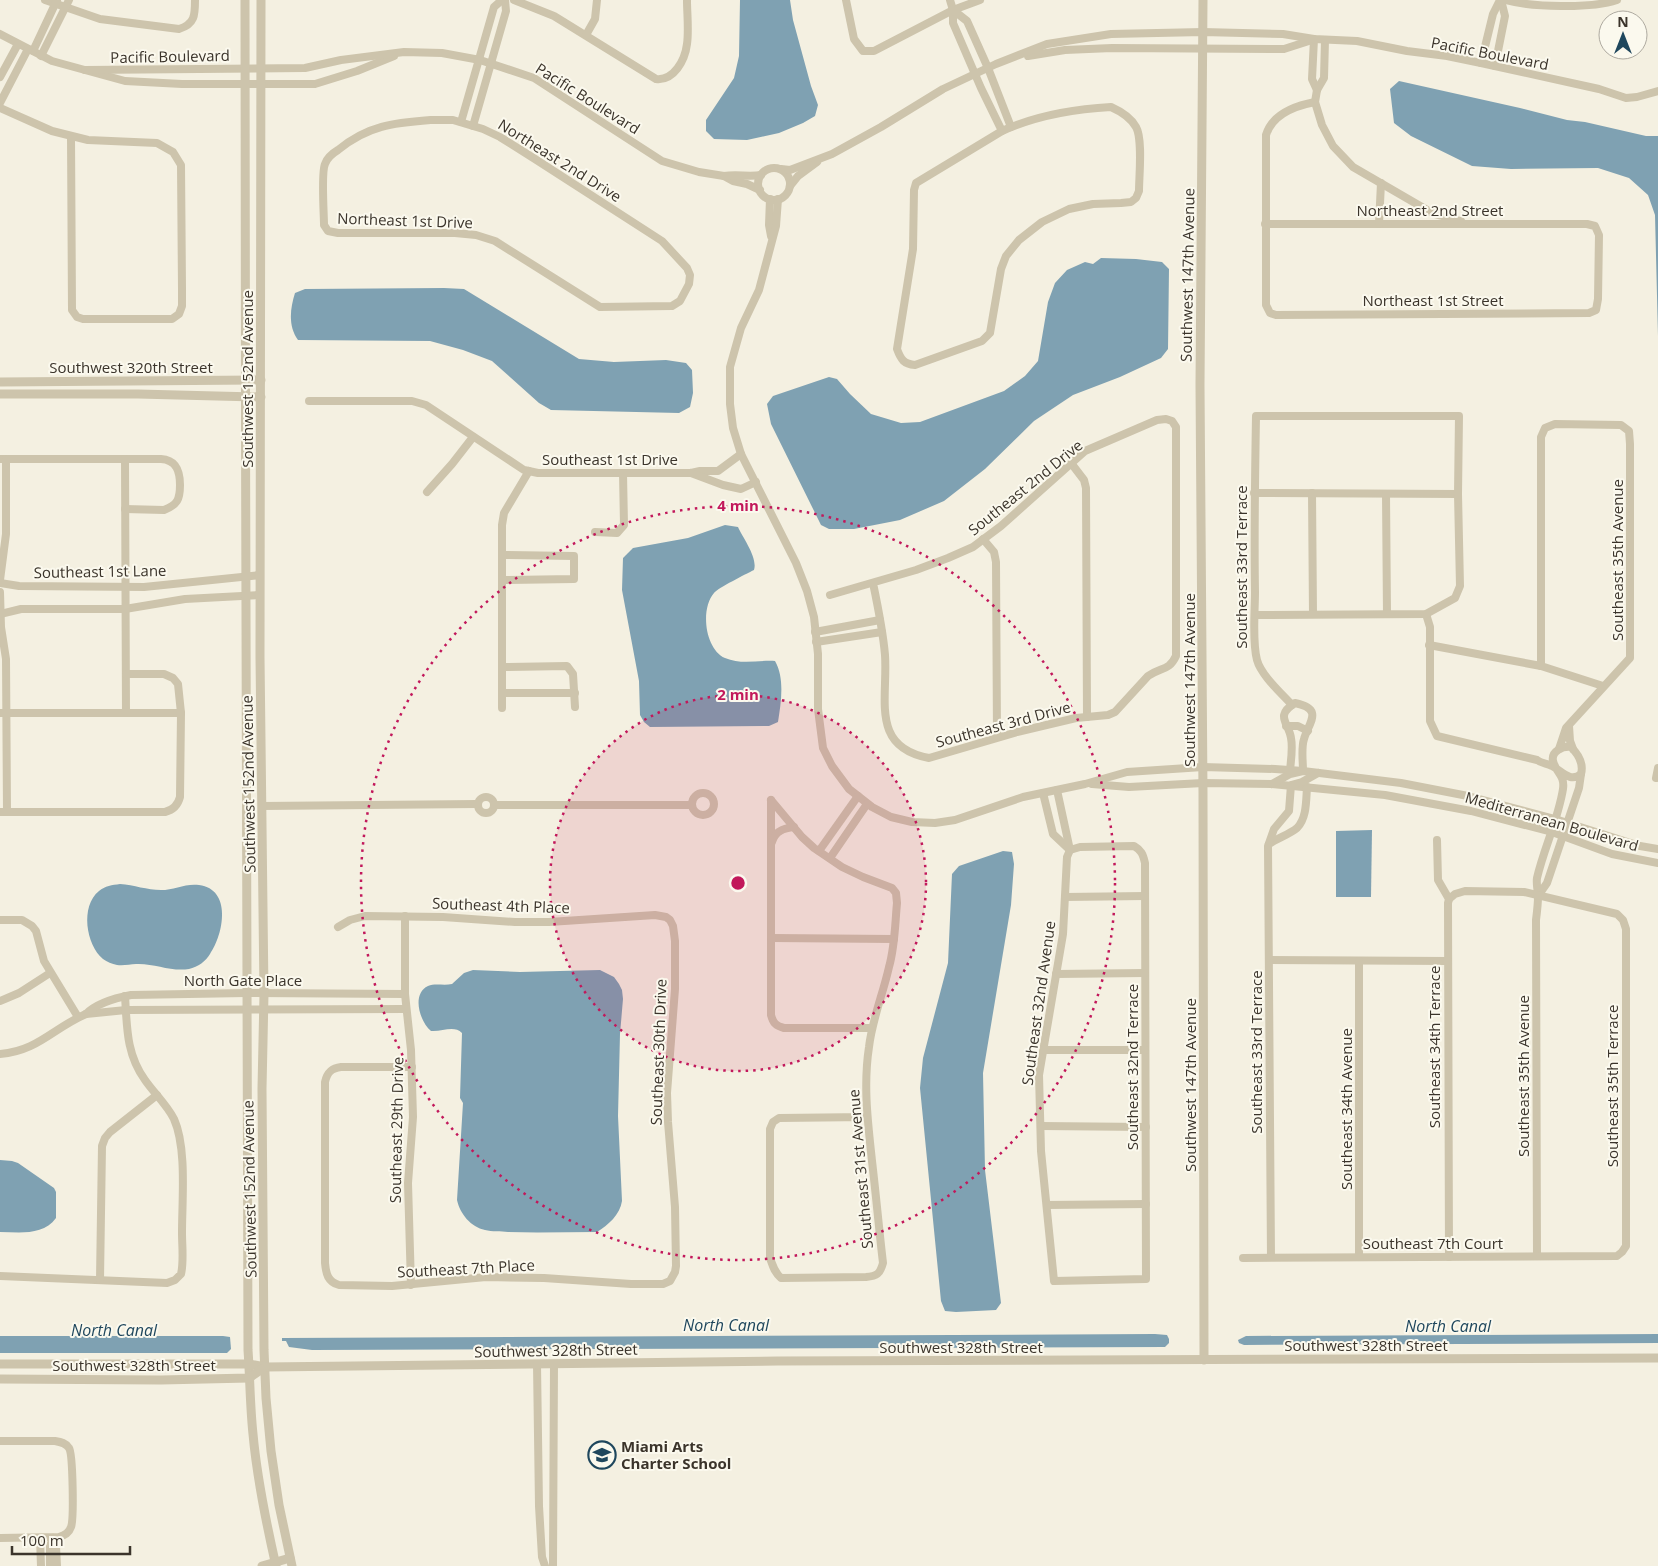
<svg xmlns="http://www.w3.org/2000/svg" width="1658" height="1566" viewBox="0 0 1658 1566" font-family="'Open Sans',sans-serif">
	<rect width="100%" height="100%" fill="#f4f0e1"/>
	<g fill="#7fa1b2">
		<path d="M740,0H790L793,20L811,86L818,105L815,116L803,123L779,133L747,140L714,139L706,131V120L734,78L739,56Z"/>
		<path d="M1399,81L1520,108L1567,120L1585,122L1646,136H1658V336L1655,215L1648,195L1629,178L1598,168L1511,169L1472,166L1411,136L1394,123L1390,89Z"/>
		<path d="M1101,258L1136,259L1162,262L1169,269L1168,349L1161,358L1120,377L1073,395L1034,421L985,469L944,501L900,520L854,529H829L821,525L771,424L767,404L773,396L829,377L837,379L850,394L871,414L901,423L920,422L1004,391L1025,376L1038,361L1048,302L1055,283L1067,270L1085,262L1093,264Z"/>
		<path d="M444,288L464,289L579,359L614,362L666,360L686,363L692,370L693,393L690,407L679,413L551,410L539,403L492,361L463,350L430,341L298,340C288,326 290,309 295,293L305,289Z"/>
		<path d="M725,525L738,527C743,538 758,558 754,570C746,574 718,588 714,593C700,609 705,649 725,658C741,665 758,660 775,661C785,678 781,703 778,722L769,726L650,727L644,722L640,715L639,681L622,590L623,558L633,548L688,538Z"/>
		<path d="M1372,830L1371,897H1336V831Z"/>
		<path d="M1003,851L1012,852L1014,864L1011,905L983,1073L985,1170L1001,1303L996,1310L956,1312L945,1311L941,1301L920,1088L923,1058L948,963L952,874L959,866Z"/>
		<path d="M120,884C134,885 147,890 161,890C174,890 186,883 199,885C232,889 224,934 210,954C206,961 198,967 189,969C171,972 154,963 136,964C130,964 124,966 117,965C112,964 107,962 103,959C86,945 80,906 99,891C105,886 112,885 120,884Z"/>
		<path d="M473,970L520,972L600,970L614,977L619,984L622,990L623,999L620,1034L618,1116L622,1201C620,1215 608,1225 597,1232C567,1232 537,1233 508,1232C501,1231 492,1232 485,1230C471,1227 460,1214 457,1200L463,1103L460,1098L462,1033C454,1025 442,1032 431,1031C420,1022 411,994 428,986C435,983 444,986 452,984L464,973Z"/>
		<path d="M0,1160L12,1161L18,1163L54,1188L56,1192V1218C43,1236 20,1232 0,1232Z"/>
		<path d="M1155,1334L1167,1335L1169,1339V1343L1165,1347L312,1350L289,1347L286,1341H282V1338Z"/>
		<path d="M1658,1334V1343L1244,1345L1239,1343L1238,1340L1246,1336Z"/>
		<path d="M0,1336H223L230,1337L231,1349L227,1353H0Z"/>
	</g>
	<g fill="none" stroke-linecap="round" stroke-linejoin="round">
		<g stroke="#cdc4ac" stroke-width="8">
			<path d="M45,0L100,19L179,29C195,24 195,15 195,0"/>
			<path d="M514,0L554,16L656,79C674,81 685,60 687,44C689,30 687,14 687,0"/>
			<path d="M846,0L854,39L863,51H874L953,10L980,0"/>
			<path d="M950,0L953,10V23L981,88L1002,131"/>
			<path d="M1505,0C1531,7 1591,9 1617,0"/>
			<path d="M953,10L967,21L988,68L1011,127"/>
			<path d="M0,34L52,61L125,81L182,84H315L357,71L394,56"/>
			<path d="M586,35L595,19L597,0"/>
			<path d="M1314,39L1312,79L1317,90"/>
			<path d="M1325,40L1324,78L1317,90L1315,102L1322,125L1333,146L1353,167L1434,214L1461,221"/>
			<path d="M33,51L57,0"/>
			<path d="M41,56L69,0"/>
			<path d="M1028,56L1065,50L1112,48L1284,49L1312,40"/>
			<path d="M1481,63L1493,14L1500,0"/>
			<path d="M1495,66L1505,16L1501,0"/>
			<path d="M85,70L305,68L341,60L404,52L442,53L480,60L534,78L662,161L699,172L724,176L733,181L747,184L760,190"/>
			<path d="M0,77L18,44"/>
			<path d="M0,103L28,49"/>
			<path d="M1111,107C1120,111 1131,118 1136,127C1143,139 1139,176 1139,191L1136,198L1131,202L1121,203L1093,204L1069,209L1042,222L1019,240L1006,256L1001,269L990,333L982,341L915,365C904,364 901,360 897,349L913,249L914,190L916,183L1002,131C1035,116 1075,109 1111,107Z"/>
			<path d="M0,108L52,131L88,140L157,143L173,152L181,165L182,289V306L179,314L172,319H83L77,317L72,310L71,136"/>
			<path d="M431,120H453L483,129L500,137L535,159L662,241L687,268L690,275L689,284L680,301L672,306L600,307L495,241L476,235L455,233H338L328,231L324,225C324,214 321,172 325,164C327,158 333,153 338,150C368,125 394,123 431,120Z"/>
			<path d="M461,122L494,7L502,0"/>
			<path d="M473,126L506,11L505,0"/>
			<circle cx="774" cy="184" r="16"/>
			<path d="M781,169L790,170L832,154L881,127L943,89L996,64L1047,44L1111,34L1203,32L1283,34L1314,39L1357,41L1407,51L1447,56L1481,63L1599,89L1626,98L1637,97L1658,91"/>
			<path d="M724,176C737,174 749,177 761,175"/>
			<path d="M790,186L798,176L817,162"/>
			<path d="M770,199L769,225L771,236"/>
			<path d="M778,199L776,226L759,290L741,328L730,367V404L733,428L741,454L796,563L807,591L814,617L818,654V709L823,748L832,766L849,789L872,807L891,817L912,822L935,823L955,820L1023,797L1085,784L1127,772L1203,767L1275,769L1303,771L1401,783L1468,796L1555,819L1640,846L1658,849"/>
			<path d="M1265,224H1587L1595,226L1599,235L1598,299L1596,310L1589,313L1276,315L1270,313L1266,305V135C1272,115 1294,106 1315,102"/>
			<path d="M1379,224L1381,183"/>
			<path d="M309,401H412L426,405L524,470L538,473H691L700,471H718L741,454"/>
			<path d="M0,459H161C177,460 180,472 180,485C180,490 180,496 177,501C174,506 169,508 164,510L125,509"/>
			<path d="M125,459L126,713"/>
			<path d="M1071,463L1084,480L1086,488L1087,717"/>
			<path d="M691,473L723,485L741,489L756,482"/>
			<path d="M427,492L452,464L473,437"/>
			<path d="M1254,493L1458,494"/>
			<path d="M1312,493L1313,614"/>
			<path d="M1386,494L1387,614"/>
			<path d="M595,532L617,533L624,525L623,473"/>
			<path d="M983,539L994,552L996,562L997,737"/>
			<path d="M502,555L574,556V579L502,580"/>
			<path d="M0,580L6,534V459"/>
			<path d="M0,583L19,586L144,587L260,575"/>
			<path d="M0,592L1,627L6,659L7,812"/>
			<path d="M830,595L916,570L948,558L973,547L1001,526L1085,451L1157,420L1166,419L1172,421L1176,427V656C1169,671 1161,667 1148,676L1115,712L1108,715L1076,718L1017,732L929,758C870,747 888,699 885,655C883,631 878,607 873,583"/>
			<path d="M0,614L21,609H125L185,599L260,595"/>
			<path d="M1426,614L1430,627V721L1437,736L1537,760C1542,764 1547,763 1552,766C1562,771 1570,783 1581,774C1584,763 1578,754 1571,747C1563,746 1551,751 1553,761C1556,773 1565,775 1563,789C1558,820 1544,848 1537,878C1536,884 1538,890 1538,897C1538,904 1537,912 1536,920L1537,1256"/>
			<path d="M1255,615L1426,614L1455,598L1460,586L1458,494L1459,416H1256C1255,474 1254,533 1255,592C1255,611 1252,642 1257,660C1261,675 1281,693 1292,705"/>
			<path d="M815,632L880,620"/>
			<path d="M816,642L882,632"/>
			<path d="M1429,645L1541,666L1603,686"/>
			<path d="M1541,666V437L1545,428L1555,424L1621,425L1629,431L1630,444V658L1566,728L1559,749"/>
			<path d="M502,667L567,666L573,674L575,707"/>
			<path d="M502,693H575"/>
			<path d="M502,708V525L504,513L529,471"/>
			<path d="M0,713H181"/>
			<path d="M1286,726H1298L1308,731"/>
			<path d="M1569,726L1570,741L1573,749"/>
			<path d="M1656,778L1658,768"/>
			<path d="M1092,784L1129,787L1203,783L1272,784L1385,795L1471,811L1552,832L1612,854L1658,863"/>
			<path d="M1272,784L1290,774L1303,771C1303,761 1301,748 1304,739C1309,722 1324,709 1295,703C1274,716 1289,723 1291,738C1293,748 1291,760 1290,770"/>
			<path d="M1057,790L1070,850L1067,857L1063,934L1039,1075L1041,1151L1054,1281L1146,1279L1145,863C1143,854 1141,850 1134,846L1080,847L1070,850"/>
			<path d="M1043,793L1053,834L1070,850"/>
			<circle cx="703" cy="804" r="11"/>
			<circle cx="486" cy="805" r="8"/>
			<path d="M771,800L802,837L814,848L842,867L863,877L892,888L896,893L897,903C895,924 895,946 889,967C883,994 872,1020 869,1047C863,1086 868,1123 872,1161C876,1195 879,1229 883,1263C880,1274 877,1276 866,1277L781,1278C774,1272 773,1266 770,1258V1129L773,1122L779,1118L867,1117"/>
			<path d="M771,800V1015C773,1023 776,1026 784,1028H872"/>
			<path d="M494,805H692"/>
			<path d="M262,806L477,804"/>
			<path d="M0,812H165C173,810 178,805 180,797L181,713L178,684L173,678L164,674H126"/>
			<path d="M1437,840L1438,880L1449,899L1448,903L1449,1257"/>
			<path d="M772,842C775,831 784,828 794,827"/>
			<path d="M1269,844C1278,838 1290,834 1297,828C1307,818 1306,800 1307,787"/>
			<path d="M819,851L858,796"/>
			<path d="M830,858L867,804"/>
			<path d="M1538,896L1547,883L1579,788L1581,774"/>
			<path d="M1065,897L1145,896"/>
			<path d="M405,916V994L411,1050L413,1117L408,1183L411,1285"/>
			<path d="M0,920H22L32,926L36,931L44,961L78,1017"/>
			<path d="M338,927L350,920L365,916L443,917L515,922H549L655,915L666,917L670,920L673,926L675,941V989L667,1093L668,1122L675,1207L676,1266L675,1272L670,1281L663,1284H631L544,1278L486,1277L392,1286L339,1285C328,1282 326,1274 325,1263V1082C327,1073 331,1068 341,1067H412"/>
			<path d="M771,938L894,939"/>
			<path d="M1269,960L1448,961"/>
			<path d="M1359,961V1257"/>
			<path d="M1056,974L1145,973"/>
			<path d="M0,1001L19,993L50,973"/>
			<path d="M86,1014L126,1010L406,1009"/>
			<path d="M1044,1050H1145"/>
			<path d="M0,1054C38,1051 53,1028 86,1014C97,1003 115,998 131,995L246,993L405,994"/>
			<path d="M1041,1126L1146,1127"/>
			<path d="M1047,1205L1146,1204"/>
			<path d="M1271,1257L1268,846L1274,829L1289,811L1291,785L1302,782L1318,773"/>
			<path d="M1243,1258L1617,1256L1622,1252L1626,1246V929L1623,920L1617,914L1524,892L1465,891L1455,894L1449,899"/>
			<path d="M0,1276L167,1283L175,1280L181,1274C184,1262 182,1246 182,1233C182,1200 187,1148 174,1119C167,1105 154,1093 145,1080C126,1054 127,1026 125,996"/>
			<path d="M100,1280L102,1146L105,1138L110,1132L157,1095"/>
			<path d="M537,1364L539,1506L542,1557L545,1566"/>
			<path d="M0,1441H55C61,1442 66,1443 69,1448C73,1454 74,1520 71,1527C69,1533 65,1535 59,1537L0,1538"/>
			<path d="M40,1538L41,1566"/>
			<path d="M53,1538L56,1546L57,1566"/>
			<path d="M50,1566V1546L53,1538"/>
			<path d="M553,1566L554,1364"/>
		</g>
		<g stroke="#cdc4ac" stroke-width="9">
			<path d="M245,0C246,450 245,900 248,1350C250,1378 250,1406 253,1434C257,1479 266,1522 276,1566"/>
			<path d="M261,0L260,657L264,994L262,1089L264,1350L266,1398L271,1451L279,1505L292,1566"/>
			<path d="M1203,0L1200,385L1203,794L1204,1360"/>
			<path d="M0,382L261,380"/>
			<path d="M0,394H138L261,397"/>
			<path d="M0,1364H249L265,1367L778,1361L1658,1358"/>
			<path d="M0,1379L161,1380L249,1378L265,1367"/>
			<path d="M262,1566L290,1558"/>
		</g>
	</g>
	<circle cx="738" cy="883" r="188" fill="#c2185b" fill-opacity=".12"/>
	<g fill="none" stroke="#c2185b" stroke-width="2.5" stroke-dasharray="2.5 5">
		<circle cx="738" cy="883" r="188"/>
		<circle cx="738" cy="883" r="377"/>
	</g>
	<defs>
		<g id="school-ring" transform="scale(1.4375)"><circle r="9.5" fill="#fbf9ee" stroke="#1f475d" stroke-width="1.5"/><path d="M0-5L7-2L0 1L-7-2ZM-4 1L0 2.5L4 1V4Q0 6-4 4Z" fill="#1f475d"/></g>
	</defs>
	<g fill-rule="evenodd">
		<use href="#school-ring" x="602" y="1455"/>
	</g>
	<g text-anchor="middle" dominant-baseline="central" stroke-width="4" stroke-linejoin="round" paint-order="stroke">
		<g font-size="15" fill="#3b342b" stroke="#fbf9ee">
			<text transform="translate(1490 53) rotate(11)">Pacific Boulevard</text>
			<text transform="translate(170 56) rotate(-1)">Pacific Boulevard</text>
			<text transform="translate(588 98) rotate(32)">Pacific Boulevard</text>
			<text transform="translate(560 160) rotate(32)">Northeast 2nd Drive</text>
			<text x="1430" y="210">Northeast 2nd Street</text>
			<text transform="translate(405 220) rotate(2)">Northeast 1st Drive</text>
			<text transform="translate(1187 275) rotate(-89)">Southwest 147th Avenue</text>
			<text x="1433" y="300">Northeast 1st Street</text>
			<text x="131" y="367">Southwest 320th Street</text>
			<text transform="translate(247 379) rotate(-90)">Southwest 152nd Avenue</text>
			<text x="610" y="459">Southeast 1st Drive</text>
			<text transform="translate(1025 487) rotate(-39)">Southeast 2nd Drive</text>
			<text transform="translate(1617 560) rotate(-90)">Southeast 35th Avenue</text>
			<text transform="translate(1241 567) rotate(-90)">Southeast 33rd Terrace</text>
			<text transform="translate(100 571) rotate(-1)">Southeast 1st Lane</text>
			<text transform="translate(1189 680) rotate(-90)">Southwest 147th Avenue</text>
			<text transform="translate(1003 724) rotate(-15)">Southeast 3rd Drive</text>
			<text transform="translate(248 784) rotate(-91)">Southwest 152nd Avenue</text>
			<text transform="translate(1552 821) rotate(16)">Mediterranean Boulevard</text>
			<text transform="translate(501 905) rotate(2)">Southeast 4th Place</text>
			<text x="243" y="980">North Gate Place</text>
			<text transform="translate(1038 1003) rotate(-82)">Southeast 32nd Avenue</text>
			<text transform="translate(1434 1047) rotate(-90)">Southeast 34th Terrace</text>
			<text transform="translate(658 1052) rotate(-88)">Southeast 30th Drive</text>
			<text transform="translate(1256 1052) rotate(-90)">Southeast 33rd Terrace</text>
			<text transform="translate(1132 1067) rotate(-90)">Southeast 32nd Terrace</text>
			<text transform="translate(1523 1076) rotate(-90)">Southeast 35th Avenue</text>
			<text transform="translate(1190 1085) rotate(-90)">Southwest 147th Avenue</text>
			<text transform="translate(1612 1086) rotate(-90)">Southeast 35th Terrace</text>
			<text transform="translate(1346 1109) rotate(-90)">Southeast 34th Avenue</text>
			<text transform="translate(396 1130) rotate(-89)">Southeast 29th Drive</text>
			<text transform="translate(860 1169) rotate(-95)">Southeast 31st Avenue</text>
			<text transform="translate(249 1189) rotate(-91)">Southwest 152nd Avenue</text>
			<text x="1433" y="1243">Southeast 7th Court</text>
			<text transform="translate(466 1268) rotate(-3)">Southeast 7th Place</text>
			<text x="1366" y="1345">Southwest 328th Street</text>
			<text x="961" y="1347">Southwest 328th Street</text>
			<text transform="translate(556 1350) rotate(-1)">Southwest 328th Street</text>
			<text x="134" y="1365">Southwest 328th Street</text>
		</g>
		<g font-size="15" font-weight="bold" fill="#3b342b" stroke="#fbf9ee" text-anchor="start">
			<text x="621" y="1446">Miami Arts<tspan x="621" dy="17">Charter School</tspan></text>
		</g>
		<g font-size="16" font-style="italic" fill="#1f475d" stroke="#fbf9ee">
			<text x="726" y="1325">North Canal</text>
			<text x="1448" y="1326">North Canal</text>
			<text x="114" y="1330">North Canal</text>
		</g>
	</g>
	<circle cx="738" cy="883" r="8" fill="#c2185b" stroke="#fbf9ee" stroke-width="2.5"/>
	<g font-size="15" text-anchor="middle" font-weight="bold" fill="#c2185b" stroke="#fbf9ee" stroke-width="4" stroke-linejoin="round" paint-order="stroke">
		<text x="738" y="511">4 min</text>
		<text x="738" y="700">2 min</text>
	</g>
	<g transform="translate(1623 35)"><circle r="24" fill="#fbf9ee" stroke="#aeaaa0"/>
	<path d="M0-4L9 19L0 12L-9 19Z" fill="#1f475d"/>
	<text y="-8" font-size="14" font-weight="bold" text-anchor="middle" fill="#3b342b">N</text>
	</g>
	<path d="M12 1546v8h118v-8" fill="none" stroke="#3b342b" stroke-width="2.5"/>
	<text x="20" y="1546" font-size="15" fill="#3b342b" stroke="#fbf9ee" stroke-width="4" paint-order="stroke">100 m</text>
</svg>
